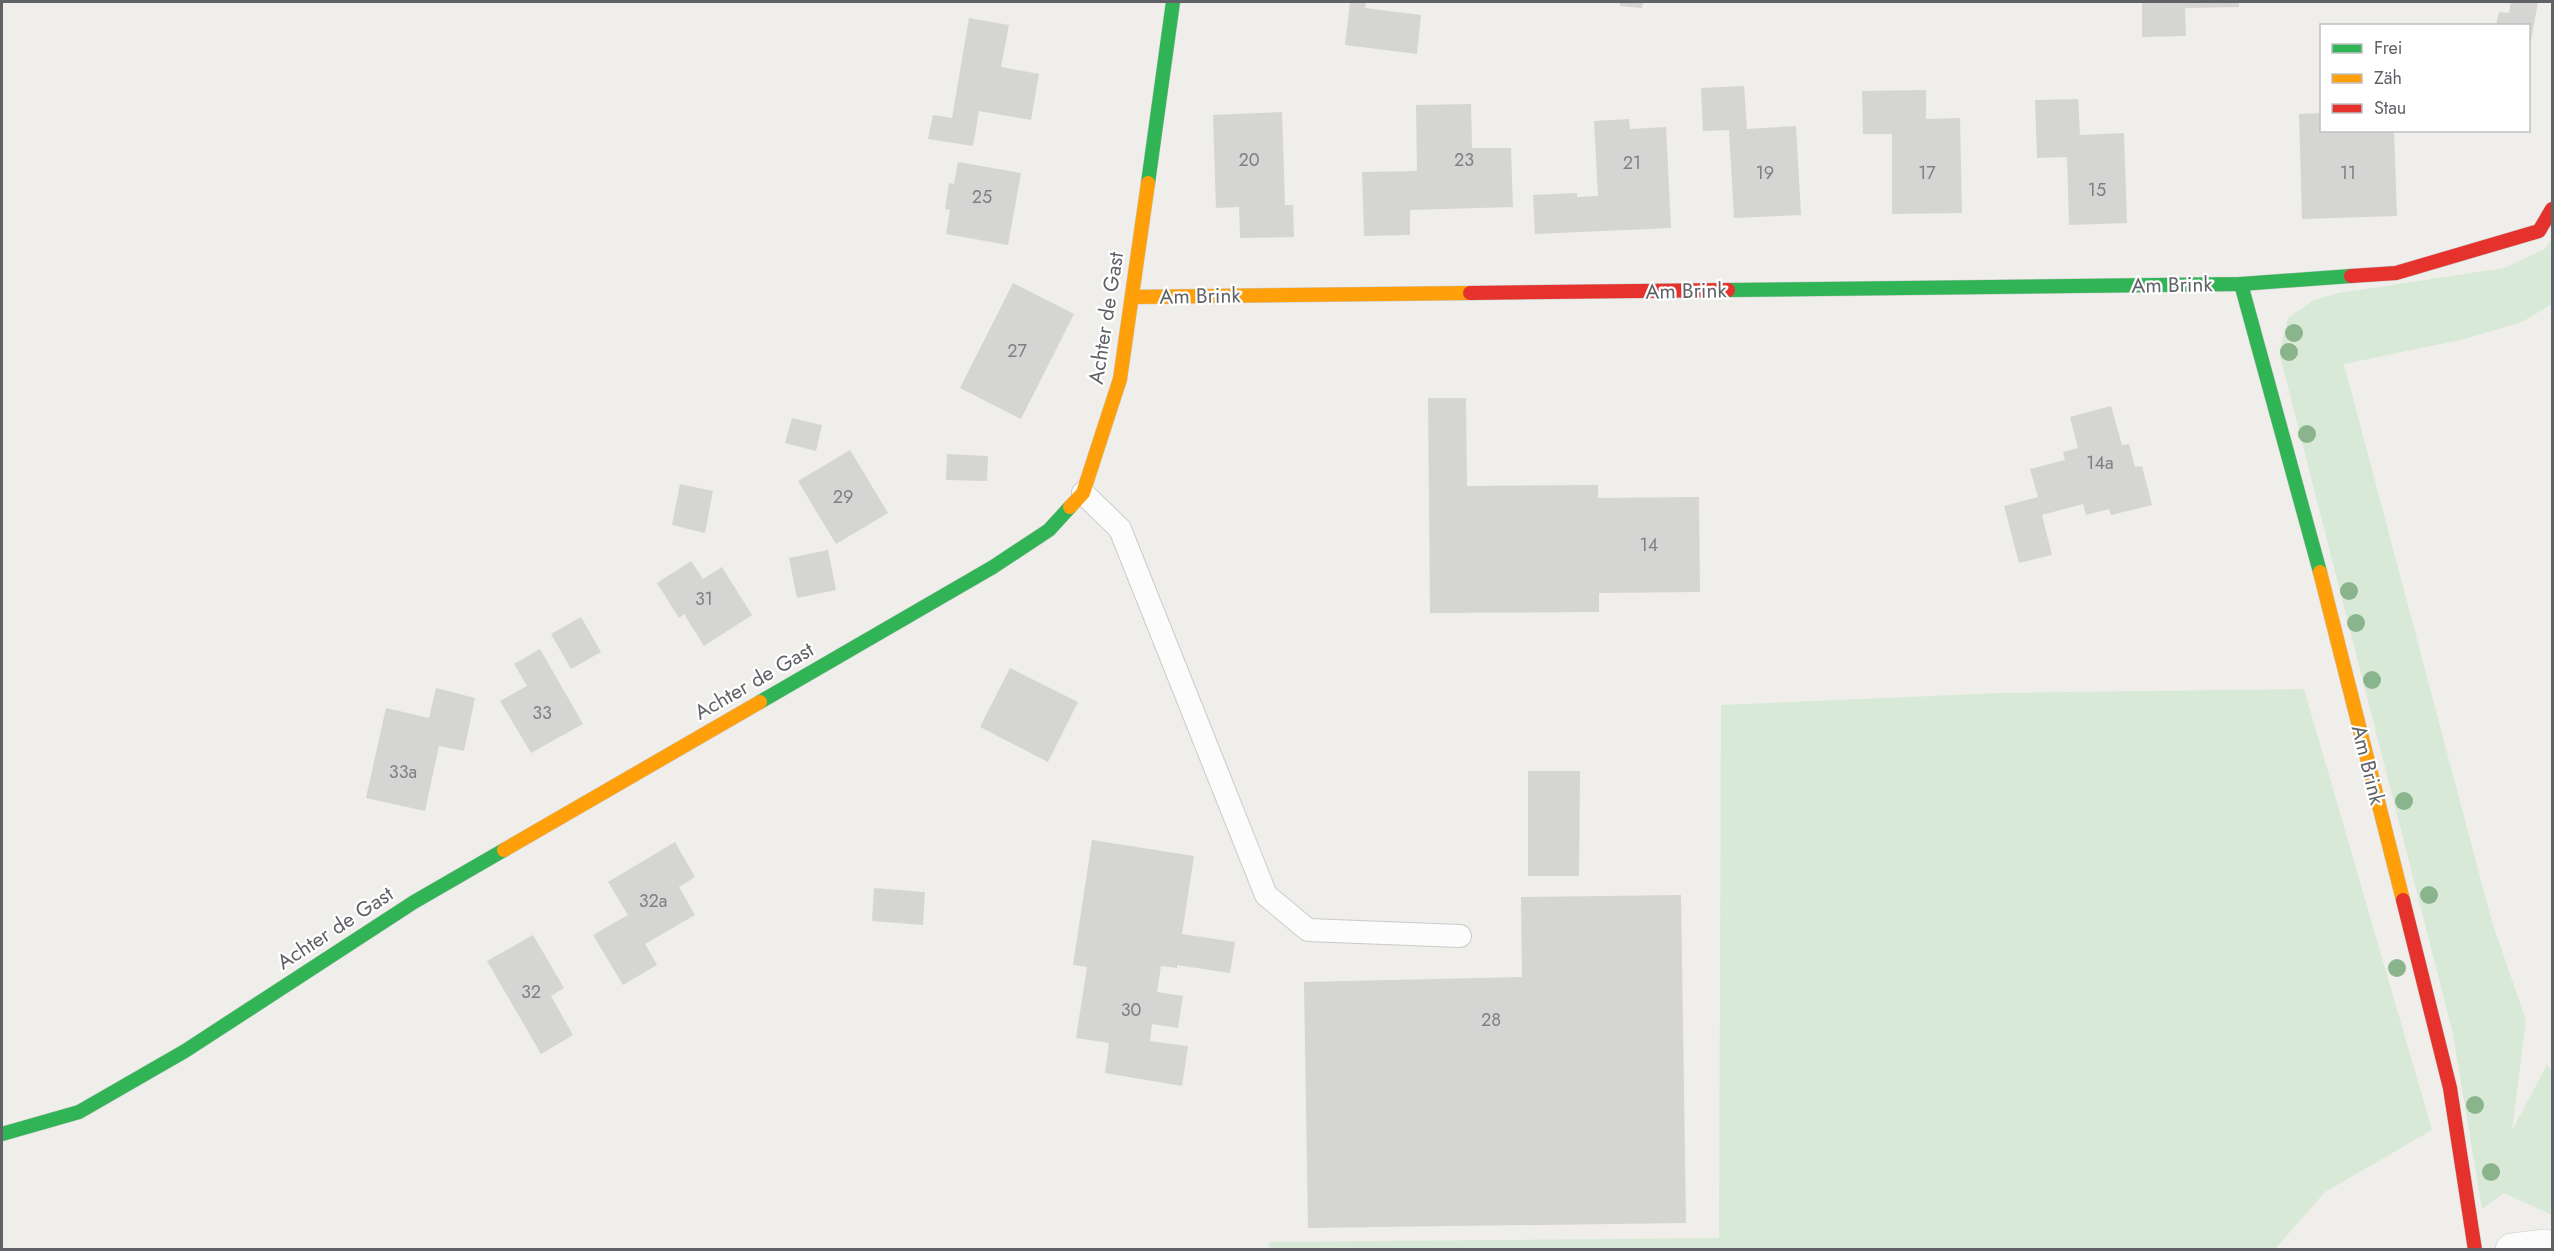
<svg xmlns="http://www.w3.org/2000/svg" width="2554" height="1251" viewBox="0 0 2554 1251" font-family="Jost,sans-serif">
	<rect width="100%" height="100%" fill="#efeeea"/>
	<g fill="#d8ead7">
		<path d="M2552,239V304L2522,322L2465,339L2344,364L2492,922L2526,1020L2512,1130L2547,1065L2552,1071V1215L2504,1193L2482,1209L2453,1034L2279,352L2288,318L2314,300L2339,293L2504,268L2545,249Z"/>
		<path d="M2304,689L2432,1130L2325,1192L2275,1249H1269V1242L1719,1238L1721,705L2001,693Z"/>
	</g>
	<g fill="#d5d5d3">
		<path d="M1350,2H1366L1365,8L1421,15L1417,54L1345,45Z"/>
		<path d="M1620,2H1643L1642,8L1620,6Z"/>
		<path d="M2142,2H2239V7L2185,8L2186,36L2142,37Z"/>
		<path d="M2511,2H2538L2531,40H2528V26H2496L2499,12L2509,13Z"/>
		<path d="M969,18L1009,25L1001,67L1039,74L1031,120L979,111L973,146L928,139L933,115L952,118Z"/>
		<path d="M1744,86L1747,129L1796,126L1801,215L1734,218L1729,130L1703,131L1701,88Z"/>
		<path d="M1926,90V119L1960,118L1962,213L1892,214V134H1863L1862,91Z"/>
		<path d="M2078,99L2080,135L2124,133L2127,223L2069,225L2067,157L2037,158L2035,100Z"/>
		<path d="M1471,104L1472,148H1511L1513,207L1410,210V235L1364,236L1362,172L1417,171L1416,105Z"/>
		<path d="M1282,112L1285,205H1293L1294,237L1240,238L1239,207L1216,208L1213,115Z"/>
		<path d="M2322,113V130H2394L2397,216L2302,219L2299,114Z"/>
		<path d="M1629,119L1630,129L1666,127L1671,228L1535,234L1533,195L1577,193V197L1598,196L1594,121Z"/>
		<path d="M958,162L1021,173L1008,245L946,234L950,210L945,209L949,183L954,184Z"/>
		<path d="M1013,283L1074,314L1021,419L960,388Z"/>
		<path d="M1428,398H1466L1467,486L1598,485V498L1699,497L1700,592L1599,593V612L1430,613Z"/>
		<path d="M2111,406L2122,445L2129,444L2135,467L2142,466L2152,505L2111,515L2109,509L2086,515L2083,504L2042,515L2052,555L2019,563L2004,506L2038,497L2030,469L2065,460L2063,452L2078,448L2070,417Z"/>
		<path d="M792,418L822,425L816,451L785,443Z"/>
		<path d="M850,450L888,513L836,544L798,481Z"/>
		<path d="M947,454L988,456L987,481L946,480Z"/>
		<path d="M680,484L713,491L705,533L672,525Z"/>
		<path d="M828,550L836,590L797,598L789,558Z"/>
		<path d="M691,561L703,579L722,567L752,615L704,646L684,614L679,618L657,583Z"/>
		<path d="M581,617L601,652L571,669L551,634Z"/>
		<path d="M540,649L583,724L531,753L500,701L527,686L514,664Z"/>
		<path d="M1010,668L1078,702L1048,762L980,727Z"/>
		<path d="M436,688L475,698L464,751L439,746L425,811L366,798L386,708L429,718Z"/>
		<path d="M1528,771H1580L1579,876H1528Z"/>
		<path d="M1092,840L1194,856L1182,934L1235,942L1230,973L1177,965V968L1161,966L1157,992L1183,996L1178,1028L1152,1024L1150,1041L1188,1046L1182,1086L1105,1073L1109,1043L1076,1038L1087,967L1073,965Z"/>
		<path d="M675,842L695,877L679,887L695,915L645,944L657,965L623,985L593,935L628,915L608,882Z"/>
		<path d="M874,888L925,892L923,925L872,921Z"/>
		<path d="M1681,895L1686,1223L1308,1228L1304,982L1522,977L1521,897Z"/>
		<path d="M533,935L564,988L551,996L573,1035L541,1054L487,961Z"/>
	</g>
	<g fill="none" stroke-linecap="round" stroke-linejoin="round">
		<g stroke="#cbcacb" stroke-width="24">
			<path id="lane" d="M1083,493L1120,529L1266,895L1308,930L1460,936"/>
		</g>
		<g stroke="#cbcacb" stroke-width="34">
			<path id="street" d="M2512,1250L2545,1246L2552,1248"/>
		</g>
		<g stroke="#cacaca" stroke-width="15">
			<g id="fast">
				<path d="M1148,183L1173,2"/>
				<path d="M2241,284L2320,572"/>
				<path d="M1728,290L2241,284L2351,276"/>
				<path d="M760,702L993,567L1049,530L1070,507"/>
				<path d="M2,1134L79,1112L185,1051L414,902L504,850"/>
			</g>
		</g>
		<g stroke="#cacaca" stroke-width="15">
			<g id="slow">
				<path d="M1132,297L1470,293"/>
				<path d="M1070,507L1083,493L1120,379L1148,183"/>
				<path d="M2320,572L2403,900"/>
				<path d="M504,850L760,702"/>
			</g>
		</g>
		<g stroke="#cacaca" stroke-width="15">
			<g id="jam">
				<path d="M2351,276L2396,273L2539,231L2552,209"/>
				<path d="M1470,293L1728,290"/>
				<path d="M2403,900L2450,1088L2475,1250"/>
			</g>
		</g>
		<use href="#lane" stroke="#fdfcfc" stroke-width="22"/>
		<use href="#street" stroke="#fdfcfc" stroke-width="33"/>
		<use href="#fast" stroke="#30b455" stroke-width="14"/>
		<use href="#slow" stroke="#ff9f0a" stroke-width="14"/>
		<use href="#jam" stroke="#e5322d" stroke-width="14"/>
	</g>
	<g fill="#8ab58c">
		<circle cx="2294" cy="333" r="9"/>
		<circle cx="2289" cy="352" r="9"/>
		<circle cx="2307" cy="434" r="9"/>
		<circle cx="2349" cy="591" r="9"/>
		<circle cx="2356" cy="623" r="9"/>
		<circle cx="2372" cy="680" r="9"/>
		<circle cx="2404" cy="801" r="9"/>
		<circle cx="2429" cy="895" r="9"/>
		<circle cx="2397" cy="968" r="9"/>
		<circle cx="2475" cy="1105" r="9"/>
		<circle cx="2491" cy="1172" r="9"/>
	</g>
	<g text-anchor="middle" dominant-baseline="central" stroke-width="4.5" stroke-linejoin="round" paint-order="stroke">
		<g font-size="18" fill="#7e8083">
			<text x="1249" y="160">20</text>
			<text x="1464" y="160">23</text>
			<text x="1632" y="163">21</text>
			<text x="1765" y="173">19</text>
			<text x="1927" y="173">17</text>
			<text x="2348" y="173">11</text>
			<text x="2097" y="190">15</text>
			<text x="982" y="197">25</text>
			<text x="1017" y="351">27</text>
			<text x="2100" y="463">14a</text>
			<text x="843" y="497">29</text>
			<text x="1649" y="545">14</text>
			<text x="704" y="599">31</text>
			<text x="542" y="713">33</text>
			<text x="403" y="772">33a</text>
			<text x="653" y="901">32a</text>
			<text x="531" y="992">32</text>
			<text x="1131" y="1010">30</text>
			<text x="1491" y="1020">28</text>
		</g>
		<g font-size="21" fill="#5f6267" stroke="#fff">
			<text transform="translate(2172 285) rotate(-1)">Am Brink</text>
			<text transform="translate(1686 291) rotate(-1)">Am Brink</text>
			<text transform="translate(1200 296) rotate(-1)">Am Brink</text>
			<text transform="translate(1106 318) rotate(-81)">Achter de Gast</text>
			<text transform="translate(754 681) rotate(-30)">Achter de Gast</text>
			<text transform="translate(2368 765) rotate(76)">Am Brink</text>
			<text transform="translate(335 928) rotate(-33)">Achter de Gast</text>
		</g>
	</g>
	<rect width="2554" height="1251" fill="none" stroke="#5f6267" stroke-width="6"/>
	<rect x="2320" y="24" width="210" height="108" fill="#ffffff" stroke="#bfc0c2" stroke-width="1.5"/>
	<rect x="2332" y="44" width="30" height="9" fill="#30b455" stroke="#bfc0c2" stroke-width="1.5"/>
	<text x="2374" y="54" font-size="18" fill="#5f6267">Frei</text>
	<rect x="2332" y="74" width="30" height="9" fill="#ff9f0a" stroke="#bfc0c2" stroke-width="1.5"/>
	<text x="2374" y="84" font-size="18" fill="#5f6267">Zäh</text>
	<rect x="2332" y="104" width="30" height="9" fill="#e5322d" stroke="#bfc0c2" stroke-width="1.5"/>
	<text x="2374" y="114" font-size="18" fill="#5f6267">Stau</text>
</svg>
